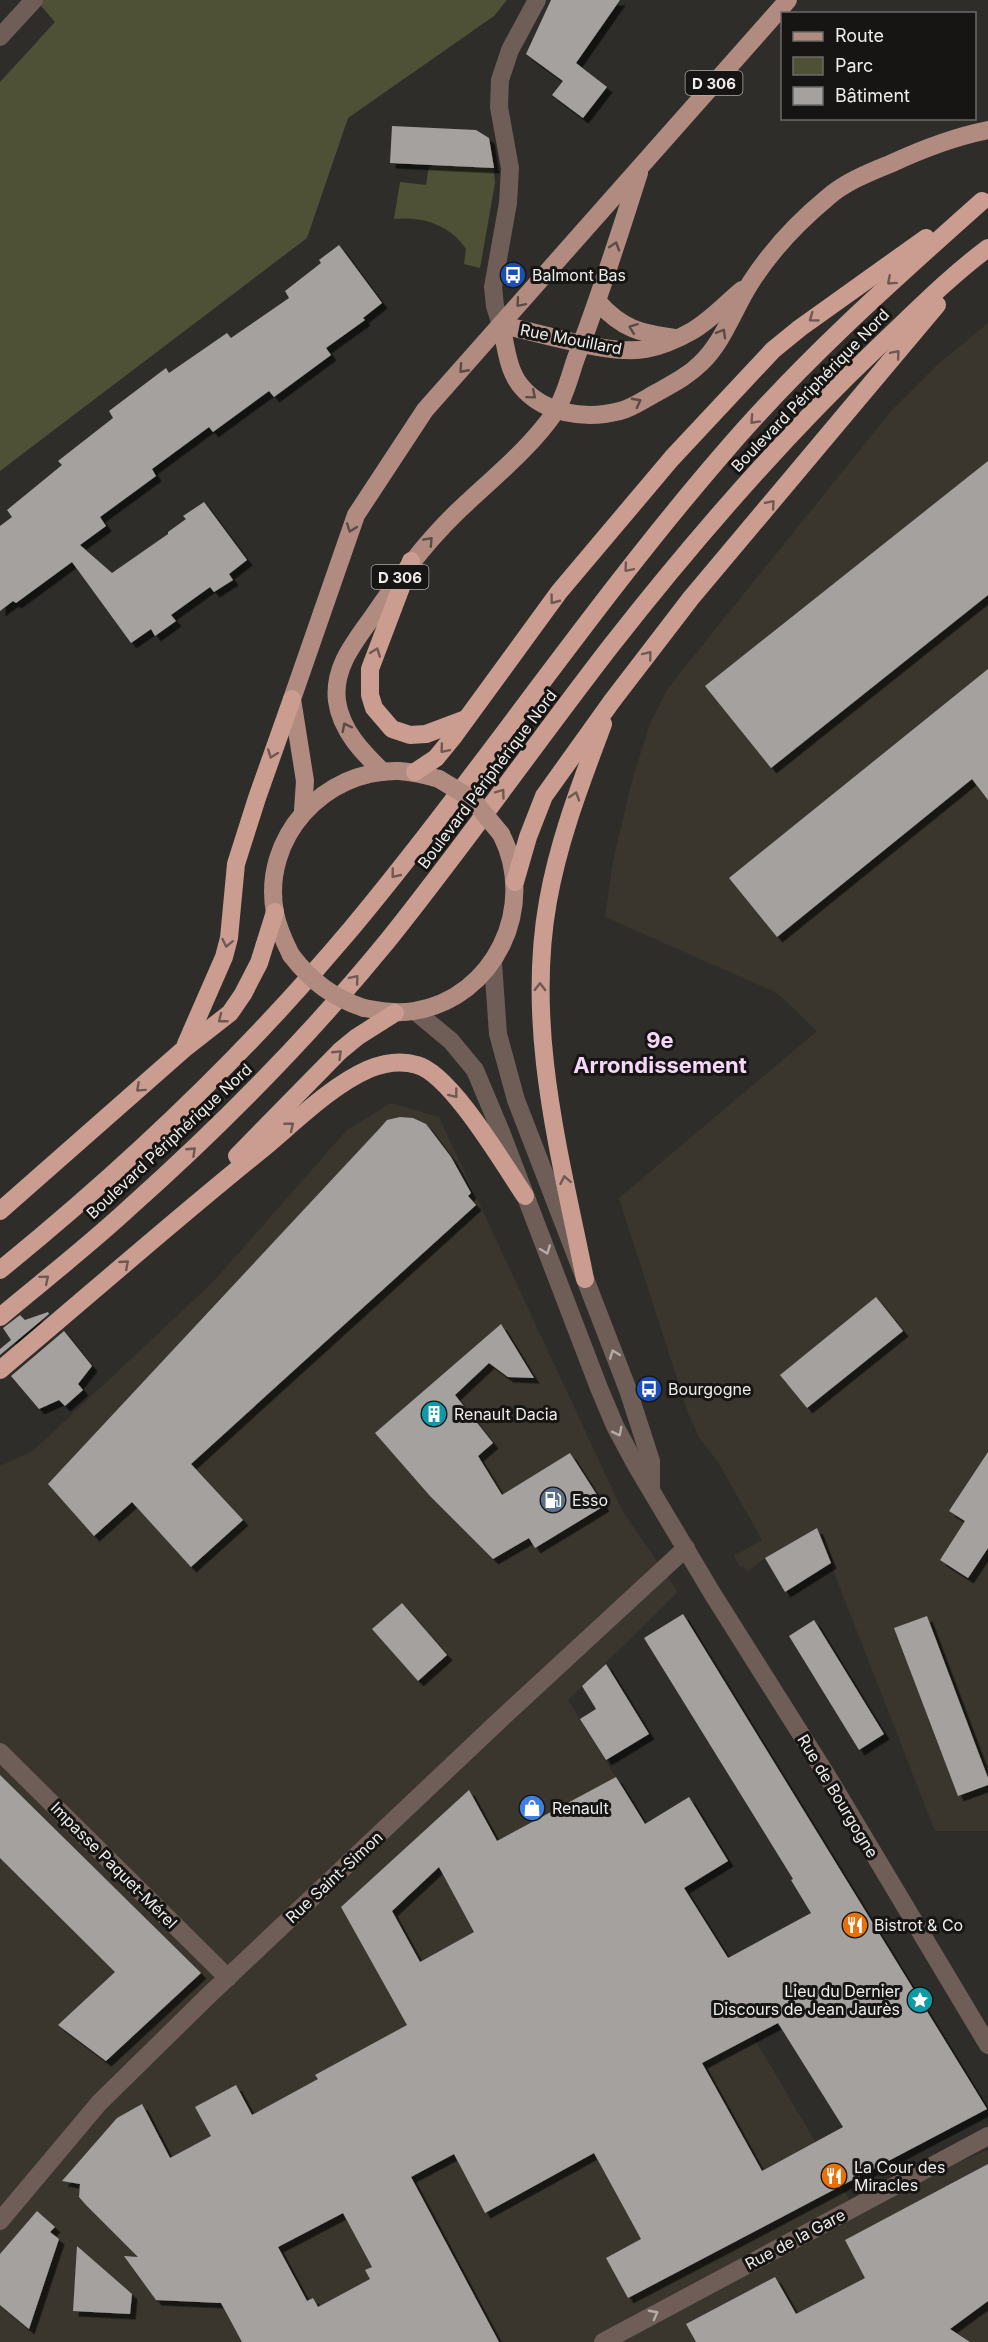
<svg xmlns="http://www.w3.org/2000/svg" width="988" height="2342" viewBox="0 0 988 2342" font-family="Inter,sans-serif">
	<defs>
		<filter id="shadow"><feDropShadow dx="5.5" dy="5.5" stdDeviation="0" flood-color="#0009"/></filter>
	</defs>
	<rect width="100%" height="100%" fill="#2e2d2a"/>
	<g fill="#3a362e">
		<path d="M988,323V1831H935L817,1529L765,1558L747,1572L743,1566L740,1567L734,1556L762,1540L718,1462L699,1437L687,1410L619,1198L817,1031L777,993L605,917L613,861L633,777L650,724L668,688L892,410L937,365Z"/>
		<path d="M391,1103L439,1117L623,1512L678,1592L568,1700L728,1958L715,1965L753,2036L853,2206L988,2150V2342H0V1466L33,1451L213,1282L347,1130Z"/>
	</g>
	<g fill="#4f5136">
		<path d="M36,0H507L494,16L348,118L307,238L0,471V82L55,22Z"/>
		<path d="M429,165L494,168L495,183L480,268L464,264L466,249C451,225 422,216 394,219L400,182L426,185Z"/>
	</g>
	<g fill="#a4a19e" fill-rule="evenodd" filter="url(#shadow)">
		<path d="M551,0H620L576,63L607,87L583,118L552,95L563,81L526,54Z"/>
		<path d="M392,126L476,130L489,138L494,168L390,163Z"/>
		<path d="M339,245L382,303L363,318L365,320L326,348L331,355L274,397L269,391L213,432L209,427L152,469L156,476L100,517L106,526L80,545L112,573L168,534V532L186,519L183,516L204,502L247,560L229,574L233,580L214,592L210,587L171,615L176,621L155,636L151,629L131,643L72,562L16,603L13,601L0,611V526L12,517L7,510L62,465L58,461L113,418L109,411L166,368L169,373L227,333L231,338L289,298L285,291L321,263L319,260Z"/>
		<path d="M988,461V595L771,768L705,686Z"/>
		<path d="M988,669V800L972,779L777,937L729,878Z"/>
		<path d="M400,1117L413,1118L426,1124L451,1157L471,1193L468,1196L476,1205L191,1464L243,1520L191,1567L132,1502L94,1536L48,1484L380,1128L387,1120Z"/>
		<path d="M876,1297L903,1331L807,1408L780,1375Z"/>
		<path d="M48,1312L49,1314L0,1355V1349L11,1340L3,1328L20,1315L25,1320Z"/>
		<path d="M501,1324L534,1378L508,1377L489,1363L455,1395L493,1443L478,1456L502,1495L570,1453L604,1506L535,1548L529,1538L493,1559L430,1496L375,1433Z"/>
		<path d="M64,1331L92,1366L78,1384L83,1390L65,1406L59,1400L39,1409L11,1376Z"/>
		<path d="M988,1452V1548L968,1578L940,1560L965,1521L949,1511Z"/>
		<path d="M817,1528L831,1563L785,1592L765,1558Z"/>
		<path d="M402,1603L447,1655L418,1681L372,1629Z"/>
		<path d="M683,1614L987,2109L628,2298L606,2258L641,2239L594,2153L485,2213L454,2154L411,2177L499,2342H242L221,2303L156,2300L124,2256L138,2257L86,2205L79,2197L80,2184L62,2181L117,2118L142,2104L170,2158L211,2136L195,2107L236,2085L252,2115L318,2079L315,2075L407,2025L341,1907L469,1790L497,1841L616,1777L645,1824L689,1797L728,1861L684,1888L728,1958L811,1913L791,1880L793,1879L644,1638ZM439,1867L474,1932L420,1962L392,1911ZM778,2023L843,2127L762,2171L702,2063ZM343,2213L372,2267L365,2270L370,2279L318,2307L313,2298L307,2301L278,2247Z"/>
		<path d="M927,1616L988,1778V1785L958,1796L894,1628Z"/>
		<path d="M814,1620L884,1734L859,1750L789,1636Z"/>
		<path d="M606,1664L649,1734L606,1760L580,1719L596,1709L582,1686Z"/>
		<path d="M0,1775L201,1973L106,2061L58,2025L115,1972L0,1858Z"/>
		<path d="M988,2164V2301L950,2329L970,2342H696L686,2324L775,2277L796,2314L865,2278L845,2240Z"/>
		<path d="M37,2211L55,2227L50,2232L59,2239L29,2329L0,2305V2254Z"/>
		<path d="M77,2246L132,2294L130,2314L73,2311Z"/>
	</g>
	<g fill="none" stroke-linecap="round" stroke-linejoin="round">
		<g stroke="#6f5d57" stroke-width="18">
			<path d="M0,37L34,0"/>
			<path d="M501,325L495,306L493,287L508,203L510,168L499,107L500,80L510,50L537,0"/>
			<path d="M493,963L498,1034L516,1100L628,1390L651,1461V1490"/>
			<path d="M415,1011L451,1041L475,1070L501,1132L599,1388L615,1426L637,1467L712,1593L826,1774L988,2045"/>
			<path d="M0,1752L228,1978"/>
			<path d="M0,2221L99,2103L208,1996L503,1717L686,1548"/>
			<path d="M603,2342L988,2136"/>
		</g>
		<g stroke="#b18b80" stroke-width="18">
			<path d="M598,302C622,329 640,333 675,338"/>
			<path d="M501,325C506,345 507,368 520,385C543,414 585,420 620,411C632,408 645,399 656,393C672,384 688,376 701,363C724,341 734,308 751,282C771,251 798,222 827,198C845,182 868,173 890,164C922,149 953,137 988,130"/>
			<path d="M501,325C539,332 610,356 646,349C662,346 678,339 692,331C711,320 726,303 742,290"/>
			<path d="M383,772C362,752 341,730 337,701C333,669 353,644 371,619C397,581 423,545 456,513C487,483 531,448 555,412C565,397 570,375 576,358C600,297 619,235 639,173"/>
			<path d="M303,810L305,781L292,699L356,515L425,410L788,0"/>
			<path d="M291,955C284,941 278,928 275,913C261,838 324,769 399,771C413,772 426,775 439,779"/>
			<path d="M364,1008C381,1011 397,1014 414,1011C495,998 538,906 501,834"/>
		</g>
		<g stroke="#ca9d90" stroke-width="18">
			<path d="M411,561L370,669V695L374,708L392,729L410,735L426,734L466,719"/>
			<path d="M415,772L436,758L454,736L559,592L672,458L773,350L800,328L926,238"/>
			<path d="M515,882L528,837L544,796L612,701L691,598L937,305"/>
			<path d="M186,1044L224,957L229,938L236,864L257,798L292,699"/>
			<path d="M237,1156L340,1051L357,1037L395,1013"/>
			<path d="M0,1211L184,1049L230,1013L243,994L259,963L275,912"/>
			<path d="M0,1270C127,1167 246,1054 351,929C479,775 590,608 721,456C800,363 891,282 982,201"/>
			<path d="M585,1279C560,1154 525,1029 548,901C559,839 581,783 603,724"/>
			<path d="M0,1317C43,1281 88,1246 129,1208C222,1125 310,1036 389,939C465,844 535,744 610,647C693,541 781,439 879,346C914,313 949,277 988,248"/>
			<path d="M0,1370C87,1297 172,1222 260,1151C293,1124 330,1086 369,1069C384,1063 401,1060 417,1065C451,1074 504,1165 525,1196"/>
		</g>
		<g stroke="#b18b80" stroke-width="18">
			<path d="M439,779L472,799L501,834"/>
			<path d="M291,955C311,981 333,998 364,1008"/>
		</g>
	</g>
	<defs><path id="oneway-chevron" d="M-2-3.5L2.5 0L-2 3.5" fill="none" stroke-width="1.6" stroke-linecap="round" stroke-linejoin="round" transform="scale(1.5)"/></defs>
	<g stroke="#5c4a45">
		<use href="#oneway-chevron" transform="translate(615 246) rotate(-72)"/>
		<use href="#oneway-chevron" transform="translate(520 303) rotate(131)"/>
		<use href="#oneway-chevron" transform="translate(633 328) rotate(-159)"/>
		<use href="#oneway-chevron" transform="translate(722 333) rotate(-60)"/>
		<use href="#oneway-chevron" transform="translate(463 369) rotate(132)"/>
		<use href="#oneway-chevron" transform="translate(532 395) rotate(40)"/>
		<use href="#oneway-chevron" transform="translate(637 402) rotate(-28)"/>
		<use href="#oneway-chevron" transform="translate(351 528) rotate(110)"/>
		<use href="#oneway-chevron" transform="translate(429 541) rotate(-47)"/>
		<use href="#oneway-chevron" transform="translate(346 727) rotate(-117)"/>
	</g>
	<g stroke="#705952">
		<use href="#oneway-chevron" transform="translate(891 281) rotate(138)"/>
		<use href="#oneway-chevron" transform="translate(813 318) rotate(144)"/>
		<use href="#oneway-chevron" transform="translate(896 354) rotate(-50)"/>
		<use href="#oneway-chevron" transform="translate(754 420) rotate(133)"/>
		<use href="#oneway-chevron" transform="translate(771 504) rotate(-50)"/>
		<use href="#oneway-chevron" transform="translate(628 568) rotate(130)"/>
		<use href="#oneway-chevron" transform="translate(554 600) rotate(127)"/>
		<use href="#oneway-chevron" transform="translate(376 652) rotate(-69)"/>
		<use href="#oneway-chevron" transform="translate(648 655) rotate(-52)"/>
		<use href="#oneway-chevron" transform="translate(444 749) rotate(130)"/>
		<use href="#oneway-chevron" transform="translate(272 754) rotate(110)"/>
		<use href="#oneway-chevron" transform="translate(501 793) rotate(-54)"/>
		<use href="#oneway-chevron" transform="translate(575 796) rotate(-72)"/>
		<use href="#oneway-chevron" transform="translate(395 874) rotate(129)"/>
		<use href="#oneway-chevron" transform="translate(227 943) rotate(102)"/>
		<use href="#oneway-chevron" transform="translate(355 979) rotate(-50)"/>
		<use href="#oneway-chevron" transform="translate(540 987) rotate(-89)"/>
		<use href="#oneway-chevron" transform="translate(222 1019) rotate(142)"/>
		<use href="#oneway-chevron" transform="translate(338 1054) rotate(-44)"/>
		<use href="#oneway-chevron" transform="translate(140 1088) rotate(138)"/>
		<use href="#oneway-chevron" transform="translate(454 1094) rotate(52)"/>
		<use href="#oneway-chevron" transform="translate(290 1126) rotate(-39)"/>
		<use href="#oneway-chevron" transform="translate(192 1151) rotate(-43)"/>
		<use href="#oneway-chevron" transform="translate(565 1180) rotate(-101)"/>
		<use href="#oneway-chevron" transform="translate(125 1264) rotate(-41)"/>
		<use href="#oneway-chevron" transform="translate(45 1279) rotate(-40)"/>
	</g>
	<g stroke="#b4aca8">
		<use href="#oneway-chevron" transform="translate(546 1250) rotate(69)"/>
		<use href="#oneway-chevron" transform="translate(614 1354) rotate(-111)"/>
		<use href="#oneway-chevron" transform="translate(618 1432) rotate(63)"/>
		<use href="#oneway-chevron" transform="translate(654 2314) rotate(-28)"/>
	</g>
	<defs>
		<g id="bus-disc" transform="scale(1.35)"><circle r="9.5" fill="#1a4fb4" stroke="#161514"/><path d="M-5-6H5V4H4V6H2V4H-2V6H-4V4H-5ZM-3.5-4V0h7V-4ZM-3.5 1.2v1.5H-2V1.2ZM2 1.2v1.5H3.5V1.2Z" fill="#fff"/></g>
		<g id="building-disc" transform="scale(1.35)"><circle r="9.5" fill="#0f9aa8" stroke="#161514"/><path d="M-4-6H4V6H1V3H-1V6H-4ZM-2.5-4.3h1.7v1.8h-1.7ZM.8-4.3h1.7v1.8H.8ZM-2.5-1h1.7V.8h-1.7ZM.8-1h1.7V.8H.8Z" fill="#fff"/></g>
		<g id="fuel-disc" transform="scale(1.35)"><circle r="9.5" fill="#5c6f8a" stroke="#161514"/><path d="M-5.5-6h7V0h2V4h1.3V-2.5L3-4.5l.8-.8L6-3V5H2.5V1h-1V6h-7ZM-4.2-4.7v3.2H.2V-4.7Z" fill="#fff"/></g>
		<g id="shop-disc" transform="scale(1.35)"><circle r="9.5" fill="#3f7fe0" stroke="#161514"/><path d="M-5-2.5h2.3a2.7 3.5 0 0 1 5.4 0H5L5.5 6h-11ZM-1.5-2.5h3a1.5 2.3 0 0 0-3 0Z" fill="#fff"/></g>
		<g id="restaurant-disc" transform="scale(1.35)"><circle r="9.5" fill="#e8710a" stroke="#161514"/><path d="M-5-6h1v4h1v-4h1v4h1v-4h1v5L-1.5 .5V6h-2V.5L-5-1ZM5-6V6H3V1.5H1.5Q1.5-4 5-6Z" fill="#fff"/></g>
		<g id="sight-disc" transform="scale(1.35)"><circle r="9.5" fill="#0f9aa8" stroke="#161514"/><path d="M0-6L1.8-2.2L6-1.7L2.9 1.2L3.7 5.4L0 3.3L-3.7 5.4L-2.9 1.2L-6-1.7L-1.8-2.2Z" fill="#fff"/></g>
	</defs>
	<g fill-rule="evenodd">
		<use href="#bus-disc" x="513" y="275"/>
		<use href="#bus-disc" x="649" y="1389"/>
		<use href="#building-disc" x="434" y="1414"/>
		<use href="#fuel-disc" x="553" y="1500"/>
		<use href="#shop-disc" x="532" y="1808"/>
		<use href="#restaurant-disc" x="855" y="1925"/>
		<use href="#sight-disc" x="920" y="2000"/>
		<use href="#restaurant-disc" x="834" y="2176"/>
	</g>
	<g text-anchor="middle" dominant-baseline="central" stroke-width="6" stroke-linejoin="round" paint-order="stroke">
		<g fill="#161514" stroke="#acacaa" stroke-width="1.5">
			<rect x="685.5" y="71" width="57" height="24" rx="4.5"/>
			<rect x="371.5" y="565" width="57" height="24" rx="4.5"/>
		</g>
		<g font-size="15" font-weight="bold" fill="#ededeb">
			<text x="714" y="83">D 306</text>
			<text x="400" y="577">D 306</text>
		</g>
		<g font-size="16" fill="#ededeb" stroke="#161514" text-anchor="start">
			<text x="532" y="275">Balmont Bas</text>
			<text x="668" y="1389">Bourgogne</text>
			<text x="454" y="1414">Renault Dacia</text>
			<text x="572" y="1500">Esso</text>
			<text x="552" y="1808">Renault</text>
			<text x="874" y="1925">Bistrot &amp; Co</text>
			<text x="900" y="1991" text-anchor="end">Lieu du Dernier<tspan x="900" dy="18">Discours de Jean Jaurès</tspan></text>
			<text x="854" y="2167">La Cour des<tspan x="854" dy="18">Miracles</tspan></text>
		</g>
		<g font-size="16" fill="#ededeb" stroke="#161514">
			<text transform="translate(571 339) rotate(11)">Rue Mouillard</text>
			<text transform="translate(810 390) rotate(-46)">Boulevard Périphérique Nord</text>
			<text transform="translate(487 779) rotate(-53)">Boulevard Périphérique Nord</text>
			<text transform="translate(169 1141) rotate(-43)">Boulevard Périphérique Nord</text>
			<text transform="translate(838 1796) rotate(59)">Rue de Bourgogne</text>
			<text transform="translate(114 1865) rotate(45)">Impasse Paquet-Mérel</text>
			<text transform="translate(334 1877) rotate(-43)">Rue Saint-Simon</text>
			<text transform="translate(795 2239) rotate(-28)">Rue de la Gare</text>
		</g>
		<g font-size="22" font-weight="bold" fill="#f6d6fb" stroke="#161514">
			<text x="660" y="1040">9e<tspan x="660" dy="25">Arrondissement</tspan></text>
		</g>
	</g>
	<rect x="781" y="12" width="195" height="108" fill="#161514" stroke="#6c6b6a" stroke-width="1.5"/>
	<rect x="793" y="32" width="30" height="9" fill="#b18b80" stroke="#6c6b6a" stroke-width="1.5"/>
	<text x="835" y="42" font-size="18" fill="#ededeb">Route</text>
	<rect x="793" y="57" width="30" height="18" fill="#4f5136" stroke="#6c6b6a" stroke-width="1.5"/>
	<text x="835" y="72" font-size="18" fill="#ededeb">Parc</text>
	<rect x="793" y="87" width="30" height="18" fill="#a4a19e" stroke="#6c6b6a" stroke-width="1.5"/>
	<text x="835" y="102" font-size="18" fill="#ededeb">Bâtiment</text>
</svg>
